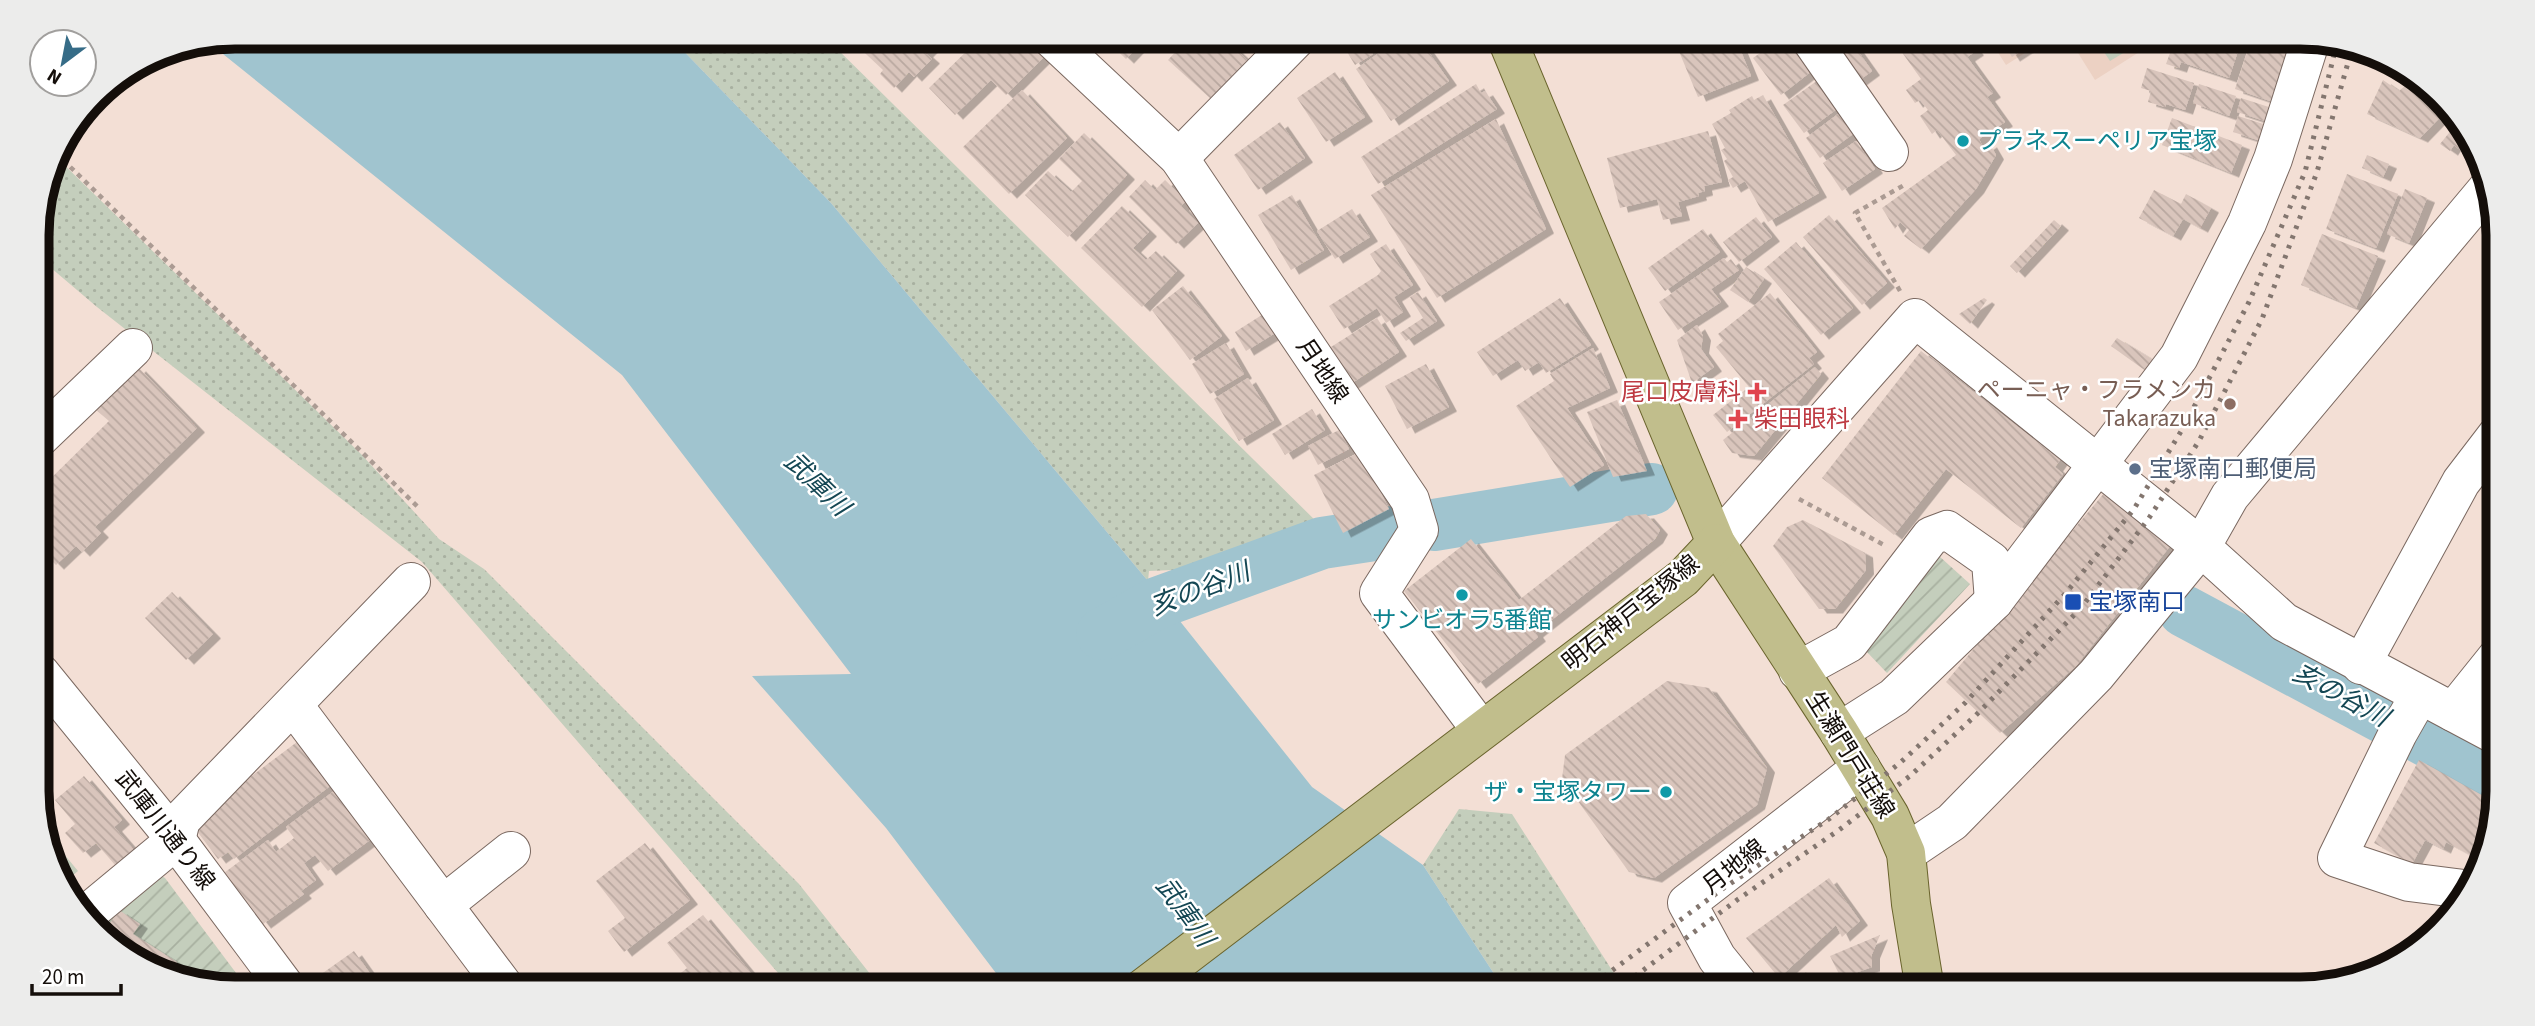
<svg xmlns="http://www.w3.org/2000/svg" width="2535" height="1026" viewBox="0 0 2535 1026" font-family="'Source Sans 3','Noto Sans JP',sans-serif">
	<defs>
		<pattern id="grass-dots" width="8" height="8" patternUnits="userSpaceOnUse" patternTransform="scale(1.75)"><rect width="8" height="8" fill="#c4cebc"/><path d="M2 2h.1M6 6h.1" fill="none" stroke="#a8b0a0" stroke-width="1.8" stroke-linecap="round"/></pattern>
		<pattern id="garden-furrows" width="10" height="10" patternUnits="userSpaceOnUse" patternTransform="scale(1.75)"><rect width="10" height="10" fill="#c4cebc"/><path d="M-1 1l2-2M0 10L10 0M9 11l2-2" fill="none" stroke="#a8b0a0"/></pattern>
		<pattern id="building-back-hatch" width="6" height="6" patternUnits="userSpaceOnUse" patternTransform="scale(1.75)"><rect width="6" height="6" fill="#d9c5bc"/><path d="M-1 5l2 2M0 0l6 6M5-1l2 2" fill="none" stroke="#b9a8a0"/></pattern>
		<filter id="shadow"><feDropShadow dx="8" dy="4.5" stdDeviation="0" flood-color="#0004"/></filter>
	</defs>
	<rect width="100%" height="100%" fill="#f3dfd5"/>
	<g fill="#ecd1c3">
		<path d="M1988,37H2050L2006,65Z"/>
		<path d="M2068,37H2163L2095,80Z"/>
	</g>
	<g fill="url(#grass-dots)">
		<path d="M670,37H825L1324,529L1243,551L1220,568L1149,571L1148,581L831,203Z"/>
		<path d="M55,156L361,454L439,539L484,569L799,884L882,989H792L422,562L97,307L37,256V221Z"/>
		<path d="M1459,809L1512,814L1624,989H1504L1423,865Z"/>
	</g>
	<g fill="#c4cebc">
		<path d="M2094,37H2150L2110,61Z"/>
		<path d="M40,825L78,871L66,881L40,830Z"/>
	</g>
	<g fill="url(#garden-furrows)">
		<path d="M1939,556L1970,584L1887,673L1865,650Z"/>
		<path d="M152,870L165,878L248,989H235L171,979L88,923Z"/>
	</g>
	<path fill="#a0c4cf" d="M235,37H670L831,203L1148,581L1312,787L1423,865L1504,989H1008L886,828L752,676L851,674L622,375L208,42Z"/>
	<g fill="none" stroke-linecap="round" stroke-linejoin="round">
		<g stroke="#a0c4cf" stroke-width="52">
			<path d="M1434,525L1652,489"/>
			<path d="M2184,611L2498,779"/>
			<path d="M1102,634L1157,603L1322,543L1394,532"/>
		</g>
	</g>
	<g fill="url(#building-back-hatch)" filter="url(#shadow)">
		<path d="M854,37H956L946,47L938,40L925,53L932,59L914,77L909,72L894,88L880,74L883,70L851,40Z"/>
		<path d="M981,37H1029L1046,55L1006,95L991,80L955,115L929,88Z"/>
		<path d="M1103,37H1147L1126,59Z"/>
		<path d="M1189,37H1222L1247,60L1211,99L1168,60Z"/>
		<path d="M1349,37H1363L1373,54L1355,65L1341,42Z"/>
		<path d="M1402,37H1418L1449,81L1391,121L1356,69Z"/>
		<path d="M1673,37H1735L1751,76L1698,97Z"/>
		<path d="M1783,37H1788L1813,70L1781,95L1753,58Z"/>
		<path d="M1820,37H1848L1872,71L1853,85Z"/>
		<path d="M1891,37H1965L1976,51L1967,57L1993,93L1987,97L2005,122L1979,139L1983,147L1989,143L1996,155L1976,189L1921,249L1904,236L1909,230L1900,222L1895,229L1882,208L1956,155L1937,130L1932,134L1920,116L1928,110L1920,100L1915,103L1906,90L1921,79Z"/>
		<path d="M1999,37H2043L2012,57Z"/>
		<path d="M2189,37H2205L2239,48L2229,78L2181,62L2179,68L2166,64L2174,42L2186,45Z"/>
		<path d="M2252,37L2296,51L2279,104L2235,89Z"/>
		<path d="M2147,68L2194,83L2185,110L2166,104L2165,107L2148,102L2151,91L2141,88Z"/>
		<path d="M1335,72L1365,117L1326,142L1297,98Z"/>
		<path d="M1821,78L1841,106L1804,133L1783,105Z"/>
		<path d="M2383,80L2399,91L2411,81L2449,108L2420,138L2367,114Z"/>
		<path d="M1476,84L1481,93L1485,91L1497,109L1378,184L1361,157Z"/>
		<path d="M2199,84L2236,96L2229,116L2193,103Z"/>
		<path d="M1022,90L1067,138L1009,194L963,147Z"/>
		<path d="M1763,95L1819,193L1768,222L1745,181L1733,188L1728,180L1733,177L1724,161L1727,159L1721,150L1725,148L1712,124L1731,113L1729,110L1752,96L1754,100Z"/>
		<path d="M2241,98L2278,110L2274,124L2237,112Z"/>
		<path d="M1838,114L1853,134L1820,158L1806,138Z"/>
		<path d="M2238,116L2276,128L2270,144L2233,132Z"/>
		<path d="M2172,118L2242,145L2231,173L2162,145Z"/>
		<path d="M1496,119L1546,229L1437,298L1371,195Z"/>
		<path d="M1280,122L1305,158L1258,190L1234,155Z"/>
		<path d="M2457,123L2463,127L2475,162L2454,145L2450,151L2440,144Z"/>
		<path d="M1708,131L1722,182L1704,186L1705,191L1698,193L1699,196L1678,202L1682,216L1663,220L1657,199L1620,208L1607,158Z"/>
		<path d="M1084,133L1127,175L1068,237L1025,195L1048,171L1071,192L1082,181L1059,159Z"/>
		<path d="M1856,141L1875,169L1842,191L1823,163Z"/>
		<path d="M2367,155L2389,164L2383,177L2362,168Z"/>
		<path d="M2347,174L2398,194L2376,248L2326,229Z"/>
		<path d="M1145,180L1155,190L1165,180L1186,201L1181,206L1198,223L1176,244L1129,197Z"/>
		<path d="M2405,189L2427,198L2409,243L2387,234Z"/>
		<path d="M2154,190L2181,204L2186,194L2211,208L2200,228L2183,219L2173,236L2139,218Z"/>
		<path d="M1292,195L1324,250L1291,270L1258,215Z"/>
		<path d="M1122,206L1149,232L1133,248L1146,260L1156,251L1177,271L1142,307L1081,248Z"/>
		<path d="M1352,209L1370,237L1335,259L1317,231Z"/>
		<path d="M1829,215L1887,283L1862,305L1803,237Z"/>
		<path d="M1756,217L1772,237L1739,262L1723,242Z"/>
		<path d="M2054,220L2061,226L2017,273L2010,266Z"/>
		<path d="M1703,229L1720,252L1665,291L1648,268Z"/>
		<path d="M2322,234L2378,256L2356,308L2301,285Z"/>
		<path d="M1796,242L1853,308L1821,335L1764,269Z"/>
		<path d="M1386,244L1413,285L1394,297L1403,312L1386,323L1377,308L1344,329L1329,306L1378,275L1381,271L1370,254Z"/>
		<path d="M1724,258L1727,262L1731,259L1739,270L1711,289L1721,302L1678,330L1659,302Z"/>
		<path d="M1746,267L1764,279L1748,302L1730,290Z"/>
		<path d="M1183,286L1222,336L1190,360L1152,310Z"/>
		<path d="M1418,292L1437,321L1406,341L1400,333L1423,318L1410,297Z"/>
		<path d="M1770,293L1817,352L1809,358L1814,364L1727,432L1713,415L1749,387L1716,347L1723,341L1718,334Z"/>
		<path d="M1560,298L1591,345L1546,373L1539,362L1525,371L1518,360L1493,376L1477,352Z"/>
		<path d="M1984,298L1987,300L1970,324L1959,314Z"/>
		<path d="M1265,313L1277,332L1246,351L1235,332Z"/>
		<path d="M1377,318L1399,352L1346,387L1323,352Z"/>
		<path d="M1697,325L1703,336L1701,349L1714,367L1692,383L1677,340Z"/>
		<path d="M2117,338L2158,363L2150,374L2111,346Z"/>
		<path d="M1226,343L1244,374L1210,394L1192,364Z"/>
		<path d="M1593,348L1610,388L1567,408L1604,465L1570,487L1516,406L1554,381L1550,374Z"/>
		<path d="M1921,351L2060,460L2055,467L2063,474L2021,528L1946,469L1894,535L1822,478Z"/>
		<path d="M1426,364L1449,407L1407,429L1385,386Z"/>
		<path d="M138,367L197,428L95,527L101,533L82,552L76,546L56,565L39,548V490L109,421L95,409Z"/>
		<path d="M1815,367L1821,374L1754,456L1732,453L1723,440Z"/>
		<path d="M1248,378L1274,420L1239,441L1214,399Z"/>
		<path d="M1617,400L1647,471L1613,477L1587,412Z"/>
		<path d="M1312,409L1325,430L1285,455L1272,434Z"/>
		<path d="M1339,430L1349,449L1318,465L1308,446Z"/>
		<path d="M1360,452L1389,509L1343,533L1314,475Z"/>
		<path d="M2105,492L2174,541L2076,666L2000,733L1946,682Z"/>
		<path d="M1646,514L1660,530L1655,539L1535,633L1538,637L1478,684L1404,591L1471,539L1519,600L1626,516Z"/>
		<path d="M1803,520L1865,553L1866,570L1835,609H1819L1773,546L1787,527Z"/>
		<path d="M172,592L213,634L186,660L145,618Z"/>
		<path d="M1667,681L1709,688L1767,768L1757,805L1654,878L1629,872L1562,779L1565,755Z"/>
		<path d="M297,742L330,786L234,859L228,852L218,859L190,822Z"/>
		<path d="M2419,760L2496,803L2488,855L2483,862L2446,842L2443,849L2425,840L2412,864L2374,843Z"/>
		<path d="M84,776L122,820L114,827L133,849L115,865L96,843L83,853L65,833L75,824L55,800Z"/>
		<path d="M338,788L374,837L328,871L315,855L304,863L316,880L301,891L304,894L263,924L224,873L268,840L276,852L294,838L286,827Z"/>
		<path d="M645,843L690,900L624,952L608,931L625,918L596,881Z"/>
		<path d="M1829,878L1860,921L1842,937L1836,925L1779,978L1746,938Z"/>
		<path d="M119,910L140,924L133,934L177,962L167,976L103,933Z"/>
		<path d="M703,915L764,989H661L687,968L667,943Z"/>
		<path d="M1880,935L1872,954V967L1841,978L1830,956Z"/>
		<path d="M354,951L381,989H315L310,982Z"/>
		<path d="M1806,972L1818,989H1784Z"/>
		<path d="M1867,981L1874,989H1855Z"/>
	</g>
	<g fill="none" stroke-linecap="round" stroke-linejoin="round">
		<g stroke="#7a6860" stroke-width="40">
			<g id="minor">
				<path d="M1050,37L1179,158L1410,500L1419,530L1379,593L1481,730"/>
				<path d="M1809,37L1889,152"/>
				<path d="M1179,158L1298,37"/>
				<path d="M38,439L133,348"/>
				<path d="M1716,543L1915,318L2201,547L2284,622L2498,736"/>
				<path d="M2361,665L2461,482L2497,435"/>
				<path d="M1798,671L1849,643L1931,536L1947,530L1991,561L1994,601"/>
				<path d="M40,673L176,840L287,989"/>
				<path d="M2419,696L2398,733L2337,858L2409,882L2464,889"/>
				<path d="M294,706L506,989"/>
				<path d="M2453,712L2498,656"/>
				<path d="M1839,732L1894,697L1994,601L2179,357L2247,223L2273,159L2311,39"/>
				<path d="M1906,853L1952,822L2096,675L2201,547L2230,496L2488,188"/>
				<path d="M443,905L511,851"/>
				<path d="M83,917L176,840L181,820L411,582"/>
				<path d="M1742,989L1717,958L1687,903L1861,768"/>
			</g>
		</g>
		<g stroke="#6a642d" stroke-width="40">
			<g id="major">
				<path d="M1506,37L1716,543L1839,732L1890,816L1906,853L1911,904L1925,989"/>
				<path d="M1142,989L1683,578L1716,543"/>
			</g>
		</g>
		<g stroke="#ab9b93" stroke-width="4.5" stroke-dasharray="5 5" stroke-linecap="butt">
			<path d="M56,153L420,509"/>
			<path d="M1900,291L1855,213L1906,184"/>
			<path d="M1799,499L1884,545"/>
		</g>
		<use href="#minor" stroke="#fff" stroke-width="38"/>
		<use href="#major" stroke="#c1be8c" stroke-width="38"/>
		<g stroke="#83766f" stroke-width="5" stroke-dasharray="3.5 7" stroke-linecap="butt">
			<path d="M1587,989L1725,887L1829,819L1901,762L1965,703L2065,594L2134,509L2183,428L2249,302L2305,172L2337,43"/>
			<path d="M1618,989L1737,900L1839,830L1910,776L1976,715L2081,608L2149,518L2199,441L2262,319L2317,172L2353,45"/>
		</g>
	</g>
	<g fill="#0f9aa8" stroke="#fff" stroke-width="2.5">
		<circle cx="1963" cy="141" r="7"/>
		<circle cx="1462" cy="595" r="7"/>
		<circle cx="1666" cy="792" r="7"/>
	</g>
	<g fill="#e0444e" stroke="#fff" stroke-width="2.5">
		<path d="M1753.5 381.5h7v7h7v7h-7v7h-7v-7h-7v-7h7z"/>
		<path d="M1734.5 408.5h7v7h7v7h-7v7h-7v-7h-7v-7h7z"/>
	</g>
	<circle fill="#8d6e63" stroke="#fff" stroke-width="2.5" cx="2230" cy="404" r="7"/>
	<circle fill="#5c6f8a" stroke="#fff" stroke-width="2.5" cx="2135" cy="469" r="7"/>
	<rect fill="#1a4fb4" stroke="#fff" stroke-width="2.5" x="2064" y="593" width="18" height="18" rx="3.5"/>
	<g text-anchor="middle" dominant-baseline="central" stroke-width="5" stroke-linejoin="round" paint-order="stroke">
		<g font-size="24" fill="#0d838f" stroke="#fff" text-anchor="start">
			<text x="1977" y="141">プラネスーペリア宝塚</text>
			<text x="1462" y="620" text-anchor="middle">サンビオラ5番館</text>
			<text x="1652" y="792" text-anchor="end">ザ・宝塚タワー</text>
		</g>
		<g font-size="24" fill="#140e0a" stroke="#fff">
			<text transform="translate(1322 371) rotate(56)">月地線</text>
			<text transform="translate(1631 613) rotate(-39)">明石神戸宝塚線</text>
			<text transform="translate(1850 755) rotate(58)">生瀬門戸荘線</text>
			<text transform="translate(165 830) rotate(52)">武庫川通り線</text>
			<text transform="translate(1734 867) rotate(-38)">月地線</text>
		</g>
		<g font-size="24" fill="#785e54" stroke="#fff" text-anchor="end">
			<text x="2216" y="390">ペーニャ・フラメンカ<tspan x="2216" dy="28">Takarazuka</tspan></text>
		</g>
		<g font-size="24" fill="#be3a42" stroke="#fff" text-anchor="end">
			<text x="1741" y="392">尾口皮膚科</text>
			<text x="1754" y="419" text-anchor="start">柴田眼科</text>
		</g>
		<g font-size="24" fill="#4e5e75" stroke="#fff" text-anchor="start">
			<text x="2149" y="469">宝塚南口郵便局</text>
		</g>
		<g font-size="24" fill="#164399" stroke="#fff" text-anchor="start">
			<text x="2089" y="602">宝塚南口</text>
		</g>
		<g font-size="26" font-style="italic" fill="#144754" stroke="#fff">
			<text transform="translate(817 484) rotate(44)">武庫川</text>
			<text transform="translate(1200 589) rotate(-21)">亥の谷川</text>
			<text transform="translate(2341 695) rotate(28)">亥の谷川</text>
			<text transform="translate(1185 912) rotate(54)">武庫川</text>
		</g>
	</g>
	<path d="M0 0H2535V1026H0ZM235 49H2300A186 186 0 0 1 2486 235V791A186 186 0 0 1 2300 977H235A186 186 0 0 1 49 791V235A186 186 0 0 1 235 49Z" fill="#ececeb" fill-rule="evenodd"/>
	<path fill="none" stroke="#140e0a" stroke-width="9" d="M235 49H2300A186 186 0 0 1 2486 235V791A186 186 0 0 1 2300 977H235A186 186 0 0 1 49 791V235A186 186 0 0 1 235 49Z"/>
	<g transform="translate(63 63) rotate(212)"><circle r="33" fill="#ffffff" stroke="#a19f9d" stroke-width="2"/>
	<path d="M0-5L12 26L0 18L-12 26Z" fill="#366c87"/>
	<text y="-10" font-size="19" font-weight="bold" text-anchor="middle" fill="#140e0a">N</text>
	</g>
	<path d="M32 984v10h89v-10" fill="none" stroke="#140e0a" stroke-width="3.5"/>
	<text x="42" y="984" font-size="21" fill="#140e0a" stroke="#ffffff" stroke-width="5" paint-order="stroke">20 m</text>
</svg>
